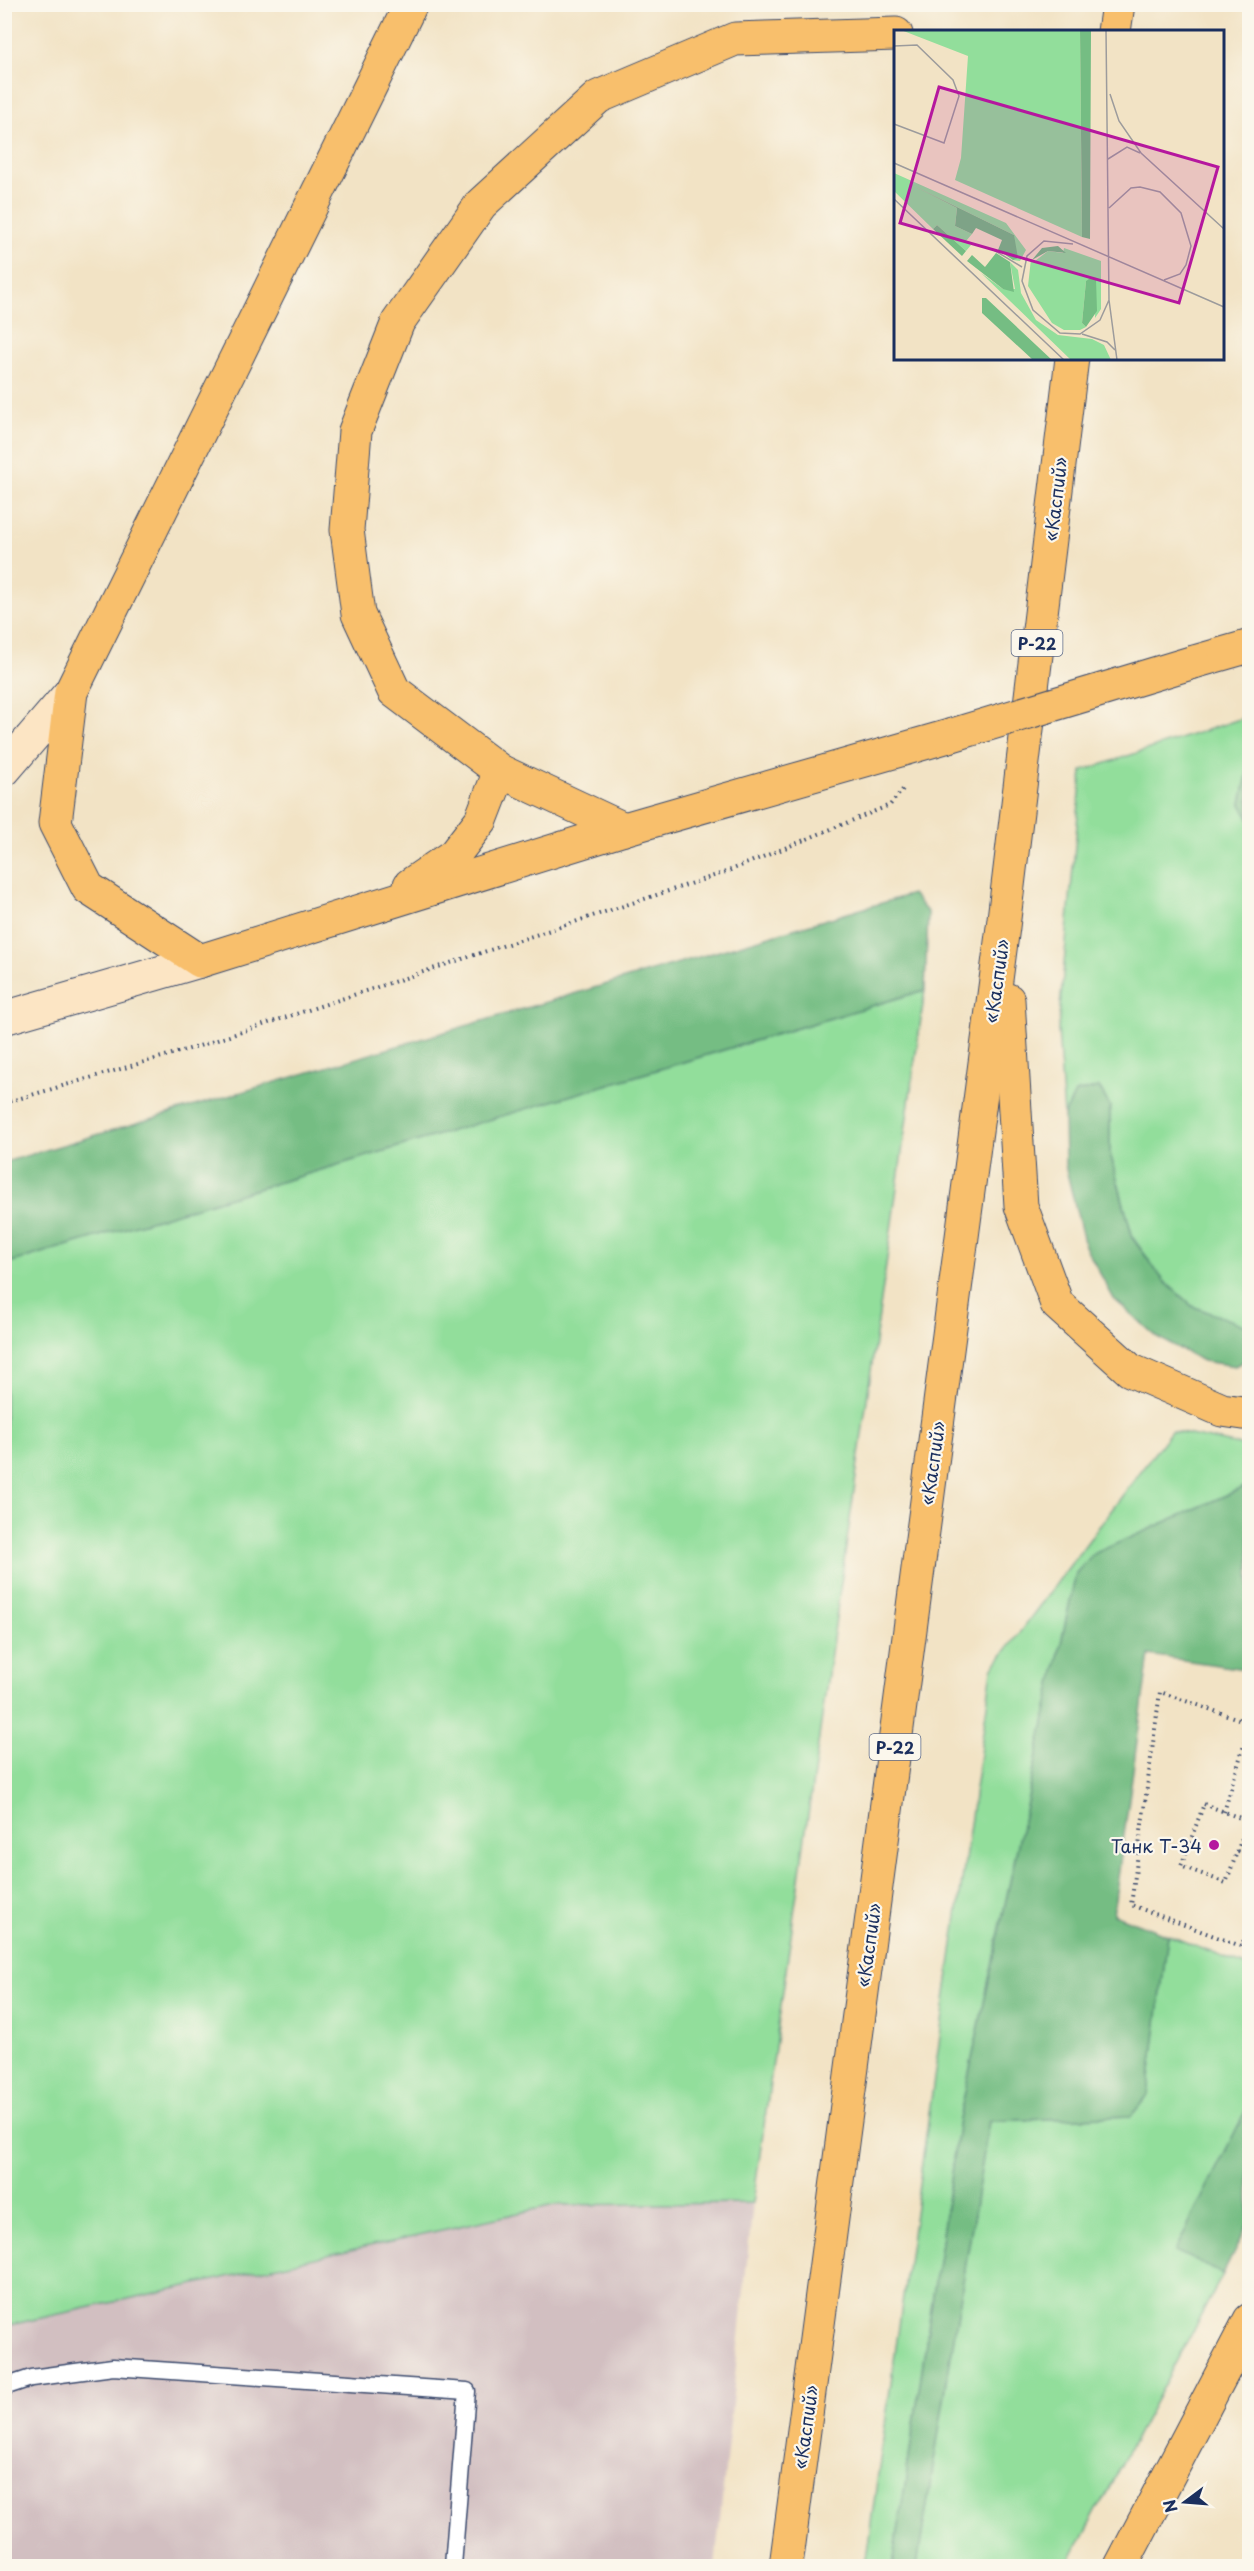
<svg xmlns="http://www.w3.org/2000/svg" width="1254" height="2571" viewBox="0 0 1254 2571" font-family="'Playpen Sans',sans-serif">
	<rect width="100%" height="100%" fill="#fbf7ec"/>
	<filter id="ink" filterUnits="userSpaceOnUse"><feTurbulence type="fractalNoise" baseFrequency=".0167" numOctaves="2"/><feDisplacementMap in="SourceGraphic" scale="12" xChannelSelector="R" yChannelSelector="G"/><feConvolveMatrix kernelMatrix="1 2 1 2 8 2 1 2 1" color-interpolation-filters="sRGB"/></filter>
	<filter id="wash" filterUnits="userSpaceOnUse"><feTurbulence type="fractalNoise" baseFrequency=".008" numOctaves="4" result="noise"/><feDisplacementMap in="SourceGraphic" scale="24" xChannelSelector="R" yChannelSelector="G"/><feGaussianBlur stdDeviation="1.35" result="paint"/><feColorMatrix in="noise" values="0 0 0 0 0 0 0 0 0 0 0 0 0 0 0 0 0 1.4 0 .05"/><feComposite in="paint" operator="in"/></filter>
	<g filter="url(#wash)">
		<rect width="100%" height="100%" fill="#f2e3c5"/>
		<path fill="#d2bfc1" d="M753,2203L715,2566H5L4,2326L555,2205Z"/>
		<g fill="#92de9b" stroke="#56867c" stroke-width="1.5">
			<path d="M1249,716V766L1241,804L1250,819L1249,1329L1192,1306L1164,1281L1133,1238L1110,1153V1106L1064,1116L1058,1029L1082,771Z"/>
			<path d="M925,990L753,2203L555,2205L5,2326V1264Z"/>
			<path d="M1171,1431L1249,1447V1485L1093,1554L1076,1573L959,2120L893,2566H865L992,1669Z"/>
			<path d="M1168,1935L1245,1966L1249,1958V2104L1176,2251L1223,2274L1067,2566H917L989,2121L1131,2116L1148,2095Z"/>
		</g>
		<g fill="#75bd83" stroke="#487670" stroke-width="1.5">
			<path d="M1249,766H1250L1249,819L1241,804Z"/>
			<path d="M912,894L928,913L925,990L5,1264V1162Z"/>
			<path d="M1099,1087L1110,1106V1153L1133,1239L1164,1281L1192,1306L1249,1327V1358L1235,1366L1203,1361L1157,1337L1114,1299L1085,1246L1065,1165L1064,1116L1075,1093Z"/>
			<path d="M1249,1485L1250,1650L1244,1669L1149,1655L1113,1914L1168,1935L1148,2095L1131,2116L989,2121L917,2566H893L959,2120L1076,1573L1093,1554Z"/>
			<path d="M1249,2104V2222L1223,2274L1175,2251Z"/>
		</g>
	</g>
	<g filter="url(#ink)">
		<g fill="none" stroke-linecap="round" stroke-linejoin="round">
			<g stroke="#3b4a6d" stroke-width="19">
				<path id="lane" d="M4,2387L31,2378L113,2367L467,2391L453,2566"/>
			</g>
			<g stroke="#3b4a6d" stroke-width="35">
				<g id="secondary">
					<path d="M4,770L71,692"/>
					<path d="M4,1018L200,961"/>
				</g>
			</g>
			<g stroke="#3b4a6d" stroke-width="35">
				<g id="primary">
					<path d="M411,4L71,692L55,823L88,888L200,961L624,829L949,736"/>
					<path d="M1114,32L1118,4"/>
					<path d="M1194,662L1250,646"/>
					<path d="M624,829L500,771L394,691L358,614L347,530L355,431L398,322L481,204L598,97L735,39L896,34"/>
					<path d="M410,885L454,855L481,820L500,771"/>
					<path d="M1008,1000L1021,1206L1057,1304L1130,1370L1222,1410L1250,1414"/>
					<path d="M786,2566L1003,927L1072,358"/>
					<path d="M1121,2566L1250,2320"/>
				</g>
			</g>
			<g stroke="#3b4a6d" stroke-width="4" stroke-dasharray="1.5 4.5" stroke-linecap="butt">
				<path d="M4,1103L196,1047L726,872L890,805L904,788"/>
				<path d="M1250,1723L1160,1692L1131,1905L1241,1946L1250,1928"/>
				<path d="M1204,1804L1248,1821L1226,1883L1181,1866Z"/>
				<path d="M1224,1812L1250,1725"/>
				<path d="M1238,1851L1250,1855"/>
			</g>
			<use href="#lane" stroke="#fff" stroke-width="16"/>
			<use href="#secondary" stroke="#fce5c4" stroke-width="33"/>
			<use href="#primary" stroke="#f8bf6c" stroke-width="33"/>
			<g stroke="#3b4a6d" stroke-width="35" stroke-linecap="butt">
				<path id="primary-bridge" d="M949,736L1194,662"/>
			</g>
			<use href="#primary-bridge" stroke="#f8bf6c" stroke-width="33"/>
		</g>
	</g>
	<circle fill="#b5179e" stroke="#fbf7ec" stroke-width="2" cx="1214" cy="1845" r="6"/>
	<g text-anchor="middle" dominant-baseline="central" stroke-width="4.5" stroke-linejoin="round" paint-order="stroke">
		<g fill="#fbf7ec" stroke="#5e6b89" stroke-width="1.5">
			<rect x="1011.5" y="630" width="51" height="26" rx="4.5"/>
			<rect x="869.5" y="1734" width="51" height="26" rx="4.5"/>
		</g>
		<g font-size="16" font-weight="bold" fill="#1b2f5e">
			<text x="1037" y="643">Р-22</text>
			<text x="895" y="1747">Р-22</text>
		</g>
		<g font-size="18" fill="#1b2f5e" stroke="#fbf7ec">
			<text transform="translate(1055 499) rotate(-83)">«Каспий»</text>
			<text transform="translate(996 981) rotate(-82)">«Каспий»</text>
			<text transform="translate(932 1463) rotate(-82)">«Каспий»</text>
			<text transform="translate(868 1945) rotate(-82)">«Каспий»</text>
			<text transform="translate(805 2427) rotate(-82)">«Каспий»</text>
		</g>
		<g font-size="18" fill="#1b2f5e" stroke="#fbf7ec" text-anchor="end">
			<text x="1202" y="1845">Танк Т-34</text>
		</g>
	</g>
	<g transform="translate(894 30)">
		<rect width="330" height="330" fill="#f2e3c5"/>
		<path d="M7,0H186L188,207L61,150L67,128L74,26ZM0,143L112,193L132,220L126,231L119,230L120,205L12,152L63,178L61,196L78,204L72,211L77,215L72,221L43,195L39,199L0,161ZM170,218L207,231V279L201,288L202,249L192,251L188,293L192,297L186,300H170L158,293L134,256L137,229L141,231L154,221L169,223ZM116,232L124,240L127,263L142,290L164,305L198,309L210,315L217,330H177L87,243L109,259H121Z" fill="#92de9b"/>
		<path d="M186,0H197L196,209L188,207ZM12,152L120,205L124,228L119,230L104,220L108,210L82,198L78,204L61,196L63,178ZM43,195L72,221L68,226L39,199ZM164,216L172,223L154,221L138,230L148,218ZM102,223L116,232L120,262L109,259L73,231L78,225L91,237ZM198,247L202,249L203,281L192,297L188,293L192,251ZM88,268H92L158,330H139L88,283Z" fill="#75bd83"/>
		<path fill="none" stroke="#9c9b9c" stroke-width="1.5" d="M212,0L215,270L223,330M0,16L23,15L59,50L65,66L50,113L0,94M216,64L225,91L247,123L330,199M214,129L233,117L246,123M0,133L330,277M0,169L170,330M215,178L237,158L246,157L266,162L287,183L297,216L292,235L286,244L270,250M179,214L150,211L133,226L128,251L139,280L166,303L186,304L206,290L215,270M98,219L128,237M188,304L213,312L221,320"/>
		<path fill="#b5179e" fill-opacity="0.15" stroke="#b5179e" stroke-width="3" d="M45,57L324,137L285,273L6,193Z"/>
		<rect width="330" height="330" fill="none" stroke="#1b2f5e" stroke-width="3"/>
	</g>
	<rect width="1254" height="2571" fill="none" stroke="#fbf7ec" stroke-width="24"/>
	<g transform="translate(1185 2502) rotate(254)" stroke="#fbf7ec" stroke-width="4.5" paint-order="stroke">
	<path d="M0-4.5L10 22L0 15L-10 22Z" fill="#1b2f5e"/>
	<text y="-9" font-size="16" font-weight="bold" text-anchor="middle" fill="#1b2f5e">N</text>
	</g>
</svg>
